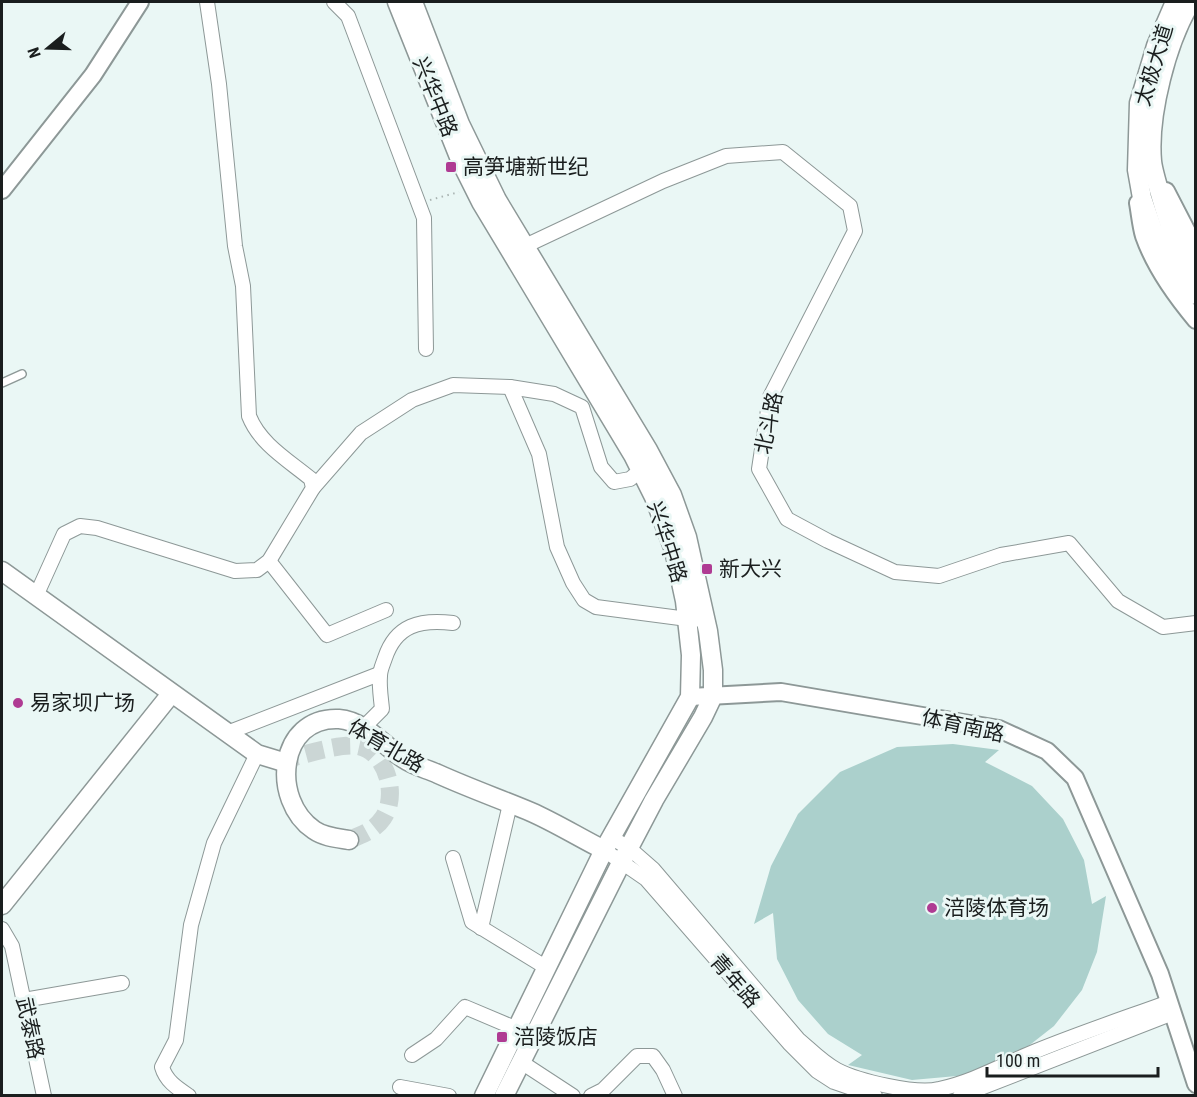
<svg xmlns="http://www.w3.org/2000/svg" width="1197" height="1097" viewBox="0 0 1197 1097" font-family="'Roboto Condensed','Noto Sans SC',sans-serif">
	<rect width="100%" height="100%" fill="#eaf7f5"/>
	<path fill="#abd0cc" d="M953,744L999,750L985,762L1032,786L1063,819L1084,860L1092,904L1106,896L1097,952L1082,990L1054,1026L1013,1058L968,1075L912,1080L848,1065L862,1055L828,1034L798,1000L777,959L773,913L754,924L771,866L798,814L840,772L897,747Z"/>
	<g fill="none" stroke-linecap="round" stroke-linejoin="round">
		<path stroke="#cbd6d5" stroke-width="18" stroke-dasharray="18 9" stroke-linecap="butt" d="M280,761C300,756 339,743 358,746C386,751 399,795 383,818C375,830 362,835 349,840"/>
		<g stroke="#8d9897" stroke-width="10">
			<path id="service" d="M2,383L22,374"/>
		</g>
		<g stroke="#8d9897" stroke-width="16">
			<g id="minor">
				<path d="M334,2L348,16L424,218L426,349"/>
				<path d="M525,246L663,181L726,156L783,152L850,206L855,231L770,397L759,469L787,519L828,541L895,572L939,576L1001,555L1069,543L1118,601L1163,627L1196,623"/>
				<path d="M510,387L539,454L557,547L573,583L584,600L596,607L695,620"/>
				<path d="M313,488L361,433L412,400L453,385L510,387L554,394L582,407L601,467L614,482L630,479L646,466"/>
				<path d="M269,561L327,635L386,610"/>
				<path d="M36,596L64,534L80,526L97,528L235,571L257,570L269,561L313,488L311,479C288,460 260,444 249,416L243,286L235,246L219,84L207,2"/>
				<path d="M363,728L382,709C381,698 379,687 380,676C380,670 383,664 385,658C396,625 420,619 453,623"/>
				<path d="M227,733L379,674"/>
				<path d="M612,838L629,848L653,869L798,1039C811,1050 822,1062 837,1070C858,1081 917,1095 939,1089C973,1082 1004,1064 1036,1051C1080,1033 1125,1018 1169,1002"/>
				<path d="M604,850L646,879L789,1043L817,1071L834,1082L875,1096"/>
				<path d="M453,858L472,922L547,968"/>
				<path d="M481,928L510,804"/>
				<path d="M2,929L12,946L44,1096"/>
				<path d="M24,1000L122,983"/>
				<path d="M412,1055L436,1039L465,1007L517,1029"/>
				<path d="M521,1062L573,1096"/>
				<path d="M400,1087L449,1096"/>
				<path d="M189,1096C177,1088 166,1081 162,1067L176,1040L191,925L214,843L257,754"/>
				<path d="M591,1096L603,1090L637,1056H653L663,1070L675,1096"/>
				<path d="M960,1096L1173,1013"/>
			</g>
		</g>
		<g stroke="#8d9897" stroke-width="20">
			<g id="tertiary">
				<path d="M2,190L93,75L140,2"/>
				<path d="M1166,191L1196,249"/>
				<path d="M1138,203C1140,214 1141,226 1144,236C1155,267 1175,295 1196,320"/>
				<path d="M690,697L781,692L999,729L1047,751L1075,778L1160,974L1196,1084"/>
			</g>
		</g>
		<g stroke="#8d9897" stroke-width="21">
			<g id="secondary">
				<path d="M397,2L461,162L481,202L633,455L654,497L674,550L685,601L691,655L690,697L604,850L484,1096"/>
				<path d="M413,2L460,124L497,200L648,450L672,495L687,537L708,631L713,670V696L703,717L654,800L622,861L504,1096"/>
				<path d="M1175,2L1156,46L1139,103L1137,170L1142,198L1153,230L1174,264L1196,295"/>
				<path d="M1191,2C1167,42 1148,114 1152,161C1153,173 1173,239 1179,249C1184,257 1190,264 1196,271"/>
				<path d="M2,571L257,754L280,761"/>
				<path d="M349,840C337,838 324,837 314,830C270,800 278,716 339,719C365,721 384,746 404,759C414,766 427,769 438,774C469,788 500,799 531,812C556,823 580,838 604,850"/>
				<path d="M2,905L171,694"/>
			</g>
		</g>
		<path stroke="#a9b3b1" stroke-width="2" stroke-dasharray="1.5 4.5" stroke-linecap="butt" d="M430,200L459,192"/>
		<use href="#service" stroke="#fff" stroke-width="7"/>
		<use href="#minor" stroke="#fff" stroke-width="14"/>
		<use href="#tertiary" stroke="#fff" stroke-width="16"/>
		<use href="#secondary" stroke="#fff" stroke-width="18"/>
	</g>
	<g fill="#af3b93" stroke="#eaf7f5" stroke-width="2">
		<rect x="445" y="161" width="12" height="12" rx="3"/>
		<rect x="701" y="563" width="12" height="12" rx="3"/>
		<circle cx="18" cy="703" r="6"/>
		<circle cx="932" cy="908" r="6"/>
		<rect x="496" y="1031" width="12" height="12" rx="3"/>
	</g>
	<g text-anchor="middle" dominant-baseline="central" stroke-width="6" stroke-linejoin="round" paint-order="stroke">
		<g font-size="21" fill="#1a1e1e" stroke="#eaf7f5">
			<text transform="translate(1154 65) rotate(-73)">太极大道</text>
			<text transform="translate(435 97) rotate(68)">兴华中路</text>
			<text transform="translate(769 423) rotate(-78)">北斗路</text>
			<text transform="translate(667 542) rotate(72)">兴华中路</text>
			<text transform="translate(963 726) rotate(12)">体育南路</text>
			<text transform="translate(386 746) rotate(30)">体育北路</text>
			<text transform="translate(735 981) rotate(49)">青年路</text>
			<text transform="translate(30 1028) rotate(78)">武泰路</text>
		</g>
		<g font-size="21" fill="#1a1e1e" stroke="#eaf7f5" text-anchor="start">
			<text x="463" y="167">高笋塘新世纪</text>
			<text x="719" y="569">新大兴</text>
			<text x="30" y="703">易家坝广场</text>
			<text x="944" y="908">涪陵体育场</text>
			<text x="514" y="1037">涪陵饭店</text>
		</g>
	</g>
	<rect width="1197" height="1097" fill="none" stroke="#1a1e1e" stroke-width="6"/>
	<g transform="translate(48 48) rotate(251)" stroke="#eaf7f5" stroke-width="4.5" paint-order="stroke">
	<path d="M0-4.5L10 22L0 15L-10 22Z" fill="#1a1e1e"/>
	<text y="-9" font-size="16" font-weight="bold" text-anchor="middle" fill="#1a1e1e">N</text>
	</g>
	<path d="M987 1067v9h171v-9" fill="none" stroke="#1a1e1e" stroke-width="3"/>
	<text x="996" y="1067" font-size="18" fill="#1a1e1e" stroke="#eaf7f5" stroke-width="4.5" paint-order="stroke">100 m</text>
</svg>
